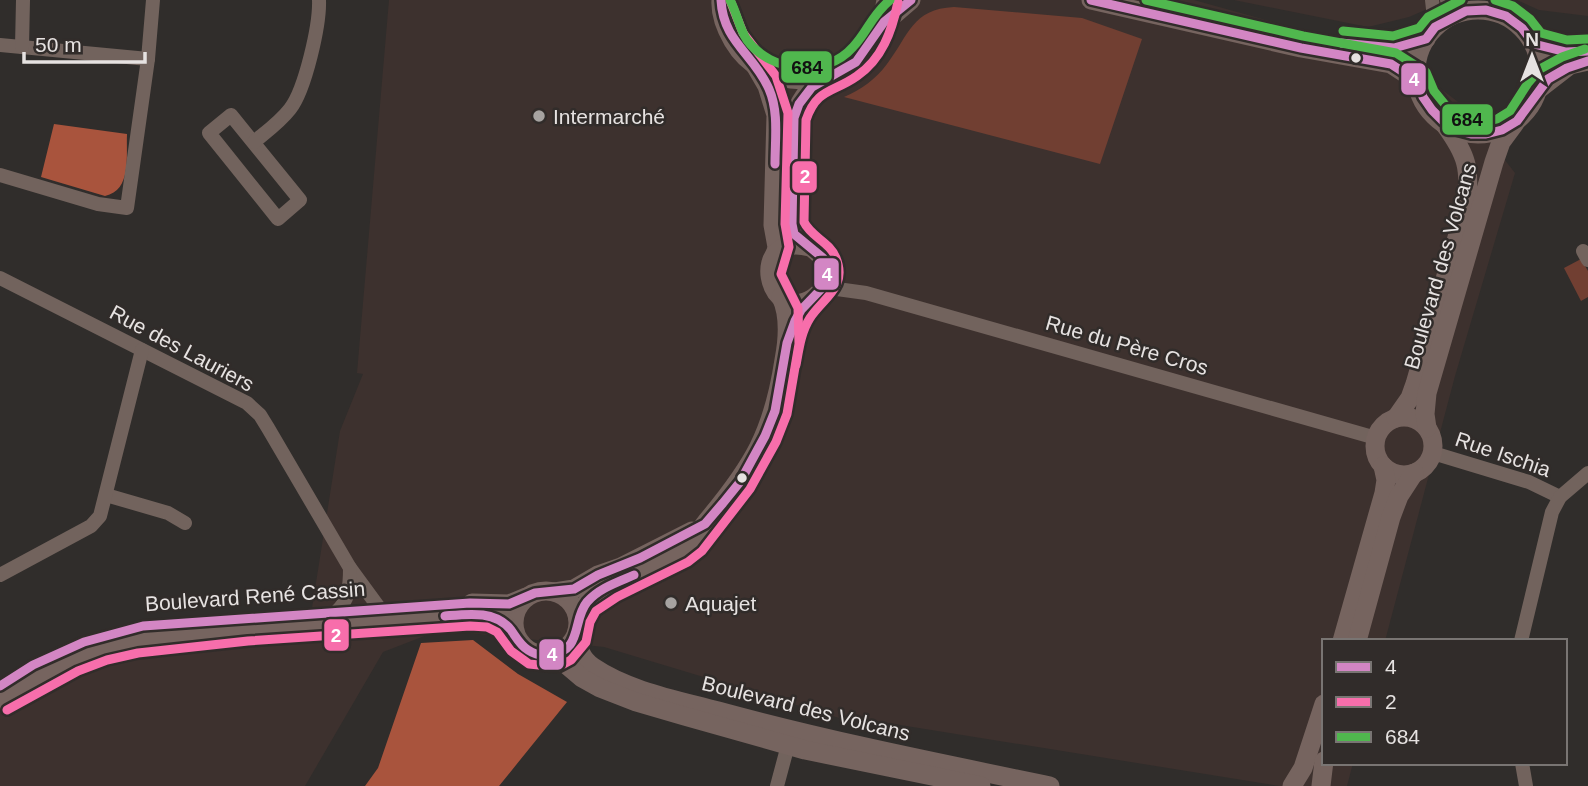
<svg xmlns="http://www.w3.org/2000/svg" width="1588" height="786" viewBox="0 0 1588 786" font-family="Helvetica,sans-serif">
	<rect width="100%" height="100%" fill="#302d2b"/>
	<g fill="#3d312e">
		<path d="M389,0H1194L1401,58L1462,105L1515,173L1455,376L1385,641H1324V763H1353L1347,786H1280L857,718L856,723L604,647L440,630L383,652L305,786H0V711L7,705L67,674L121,649L305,635L312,608L340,431L363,374L357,373Z"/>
		<path d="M1234,0H1448L1409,17L1368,27Z"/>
		<path d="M1517,0H1588V16L1539,10Z"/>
	</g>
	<g fill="#713f32">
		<path d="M954,7L1082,18L1142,39L1100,164L844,97C862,89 875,80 887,64C909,35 912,9 954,7Z"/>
		<path d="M1581,259L1588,271V297L1581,301L1564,268Z"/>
	</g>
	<g fill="#a9543d">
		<path d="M54,124L127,134C126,156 132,190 105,196L41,177Z"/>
		<path d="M473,640L518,674L567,702L499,786H365L378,768L421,643Z"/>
	</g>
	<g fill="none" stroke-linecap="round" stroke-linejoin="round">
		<g stroke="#72635d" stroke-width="14">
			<path d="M1432,0L1435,27"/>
			<path d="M1447,0L1466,11"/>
			<path d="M0,45L148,59"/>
			<path d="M22,47L23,0"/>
			<path d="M231,115L300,200L278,219L209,133Z"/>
			<path d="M254,142C266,132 280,122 290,109C305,90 320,25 319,0"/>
			<path d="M0,175L98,204L127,208L148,59L153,0"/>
			<path d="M1583,251L1588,260"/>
			<path d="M0,278L247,403L260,415L268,428L350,568L380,609"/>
			<path d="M818,294L837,289L866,293L1376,438"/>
			<path d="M1433,453L1529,482L1560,497"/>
			<path d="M106,495L168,513L185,523"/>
			<path d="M0,575L91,526L100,516L142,350"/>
			<path d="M336,612C349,601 350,585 350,568"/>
			<path d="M1521,641L1552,512L1560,497L1588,473"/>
			<path d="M1522,763L1526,786"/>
			<path d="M777,786L788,745"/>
		</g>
		<g stroke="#76645f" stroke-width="19">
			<path d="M721,0C720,14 726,29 733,41C763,92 836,92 871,46C881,32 883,16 886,0"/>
			<path d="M1091,0L1301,48L1391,64L1417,81"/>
			<circle cx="1478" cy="72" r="62"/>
			<path d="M882,25L911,0"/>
			<path d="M1534,44L1566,52L1588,51"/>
			<path d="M1355,45L1394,48L1426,39"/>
			<path d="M756,67L767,86L776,115L773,225L777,247L775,255"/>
			<path d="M1539,89L1570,65L1588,61"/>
			<path d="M810,247C746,230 767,327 813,298C823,292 828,281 827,270C824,247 797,246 792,224L794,118C799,101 807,91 820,79"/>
			<circle cx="1404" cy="446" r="29"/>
			<path d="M1396,418L1410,398L1415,384L1466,206C1471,169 1467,155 1445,125"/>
			<path d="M1427,428L1425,414L1427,393L1494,162L1501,142L1515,123"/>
			<circle cx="546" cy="623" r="32"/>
			<path d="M555,592L574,589L598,575L621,567L692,531"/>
			<path d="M472,603L509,604L526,597"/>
			<path d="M578,618C581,612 584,605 589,600C615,576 655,572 683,550C694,542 699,531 707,521C753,466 773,433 784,360C788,339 790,316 781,297"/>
			<path d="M576,635C578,648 581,659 593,667C628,691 677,700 718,711C828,741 939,763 1050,786"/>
			<path d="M1342,641L1384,493L1386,480L1383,466"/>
			<path d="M1357,641L1391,517L1399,496L1414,473"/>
			<path d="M534,653L562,661L582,678L600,688L636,702L684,716L805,750L981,786"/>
			<path d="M0,700L38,675L88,653L119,644L194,634L470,614C499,616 504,620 520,643"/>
			<path d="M1292,786L1303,768L1324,704"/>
			<path d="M1321,786L1324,761"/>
		</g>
		<g stroke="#312c2a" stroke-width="14">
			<g id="bus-1">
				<path d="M721,0C723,42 754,54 769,89C779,112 775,139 775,164"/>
				<path d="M1091,0L1301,48L1391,64L1417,81L1423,97L1432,110L1443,121L1456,130L1471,134H1486L1502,130L1517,121L1548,79L1567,68L1588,61"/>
				<path d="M1341,43L1394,48L1426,39L1435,27L1466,11L1486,10L1506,16L1522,28L1534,44L1566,52L1588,51"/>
				<path d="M445,616C468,614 495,610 511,630C516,637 520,645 528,650C534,654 542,656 549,655C583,652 572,620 587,602C599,588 618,582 634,575"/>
				<path d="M0,686L33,665L84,642L143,626L470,603L509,604L535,593L574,589L598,575L640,558L705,524L723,503L740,482L765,436L775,411L787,343L795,321L801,310L824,286L827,276L823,258L794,234L792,224L794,118L799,104L812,87L856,62L884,22L911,0"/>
			</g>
		</g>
		<g stroke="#312c2a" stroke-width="14">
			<g id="bus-2">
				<path d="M796,365C799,349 801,332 810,318C823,298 848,287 836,258C830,242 811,237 804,222L806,120C817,88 833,93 857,76C882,59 892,31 898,2"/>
				<path d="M7,710L78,671L107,660L138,653L248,641L470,626L487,627L497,632L511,651L529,664L558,667L571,660L586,642L590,622L596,611L617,597L688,562L702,551L750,489L776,442L787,414L799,344L798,308L781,274L789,247L785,224L788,113L776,76L743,33L730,0"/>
			</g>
		</g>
		<g stroke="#312c2a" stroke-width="14">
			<g id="bus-3">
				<path d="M730,0C737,13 739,28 747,40C771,73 826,78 853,47C868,31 871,16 890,0"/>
				<path d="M1146,0L1303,36L1396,53L1426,72L1434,91L1451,112L1473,122H1485L1497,119L1510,111L1528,83L1540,69L1562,57L1585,49"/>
				<path d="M1495,0L1513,6L1530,19L1541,33L1567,40L1587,39"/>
				<path d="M1343,31L1393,36L1419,28L1428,17L1461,0"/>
			</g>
		</g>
		<use href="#bus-1" stroke="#d386c4" stroke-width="9"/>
		<use href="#bus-2" stroke="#f76eab" stroke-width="9"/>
		<use href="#bus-3" stroke="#50b74e" stroke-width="9"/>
	</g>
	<g fill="#e6e2e1" stroke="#312c2a" stroke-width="2.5">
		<circle cx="1356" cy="58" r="6"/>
		<circle cx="742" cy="478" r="6"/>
	</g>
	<g fill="#a6a3a1" stroke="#312c2a" stroke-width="2.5">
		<circle cx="539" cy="116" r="7"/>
		<circle cx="671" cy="603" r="7"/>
	</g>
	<g text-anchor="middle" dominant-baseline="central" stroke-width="5" stroke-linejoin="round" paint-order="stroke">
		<g font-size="21" fill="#e6e2e1" stroke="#312c2a" text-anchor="start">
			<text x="553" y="116">Intermarché</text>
			<text x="685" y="603">Aquajet</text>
		</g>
		<g font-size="21" fill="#e6e2e1" stroke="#312c2a">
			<text transform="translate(1440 266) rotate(-74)">Boulevard des Volcans</text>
			<text transform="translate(1127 345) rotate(16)">Rue du Père Cros</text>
			<text transform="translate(182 348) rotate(28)">Rue des Lauriers</text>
			<text transform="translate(1503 454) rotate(19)">Rue Ischia</text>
			<text transform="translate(255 596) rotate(-4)">Boulevard René Cassin</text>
			<text transform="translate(806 708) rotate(14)">Boulevard des Volcans</text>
		</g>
	</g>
	<g stroke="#312c2a" stroke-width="2.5">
		<rect x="780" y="50" width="53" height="34" rx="7" fill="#50b74e"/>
		<rect x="1400" y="62" width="27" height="34" rx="7" fill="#d386c4"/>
		<rect x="1441" y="103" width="53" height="33" rx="7" fill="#50b74e"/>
		<rect x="791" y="160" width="27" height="34" rx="7" fill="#f76eab"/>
		<rect x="813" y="257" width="27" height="34" rx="7" fill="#d386c4"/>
		<rect x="323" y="618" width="27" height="34" rx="7" fill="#f76eab"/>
		<rect x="538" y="638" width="27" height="33" rx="7" fill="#d386c4"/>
	</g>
	<g font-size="19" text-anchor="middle" font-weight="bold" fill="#fff">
		<text x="1414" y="86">4</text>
		<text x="805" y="183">2</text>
		<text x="827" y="281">4</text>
		<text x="336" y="642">2</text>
		<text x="552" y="661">4</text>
	</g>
	<g font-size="19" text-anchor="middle" font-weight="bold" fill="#111">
		<text x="807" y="74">684</text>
		<text x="1467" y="126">684</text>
	</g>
	<rect x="1322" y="639" width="245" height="126" fill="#312c2a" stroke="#797573" stroke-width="2"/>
	<rect x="1336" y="662" width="35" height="10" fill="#d386c4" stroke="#797573" stroke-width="2"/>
	<text x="1385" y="674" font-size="21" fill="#e6e2e1">4</text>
	<rect x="1336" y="697" width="35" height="10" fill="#f76eab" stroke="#797573" stroke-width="2"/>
	<text x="1385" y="709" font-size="21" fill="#e6e2e1">2</text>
	<rect x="1336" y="732" width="35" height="10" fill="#50b74e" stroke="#797573" stroke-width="2"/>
	<text x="1385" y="744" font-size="21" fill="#e6e2e1">684</text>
	<g transform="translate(1532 56)" stroke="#312c2a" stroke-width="5" paint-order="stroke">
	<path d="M0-5L12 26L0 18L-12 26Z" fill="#e6e2e1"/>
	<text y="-10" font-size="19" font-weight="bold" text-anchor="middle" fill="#e6e2e1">N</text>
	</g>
	<path d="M24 52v10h121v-10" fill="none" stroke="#e6e2e1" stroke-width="3.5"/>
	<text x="35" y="52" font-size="21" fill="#e6e2e1" stroke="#312c2a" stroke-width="5" paint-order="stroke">50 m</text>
</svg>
